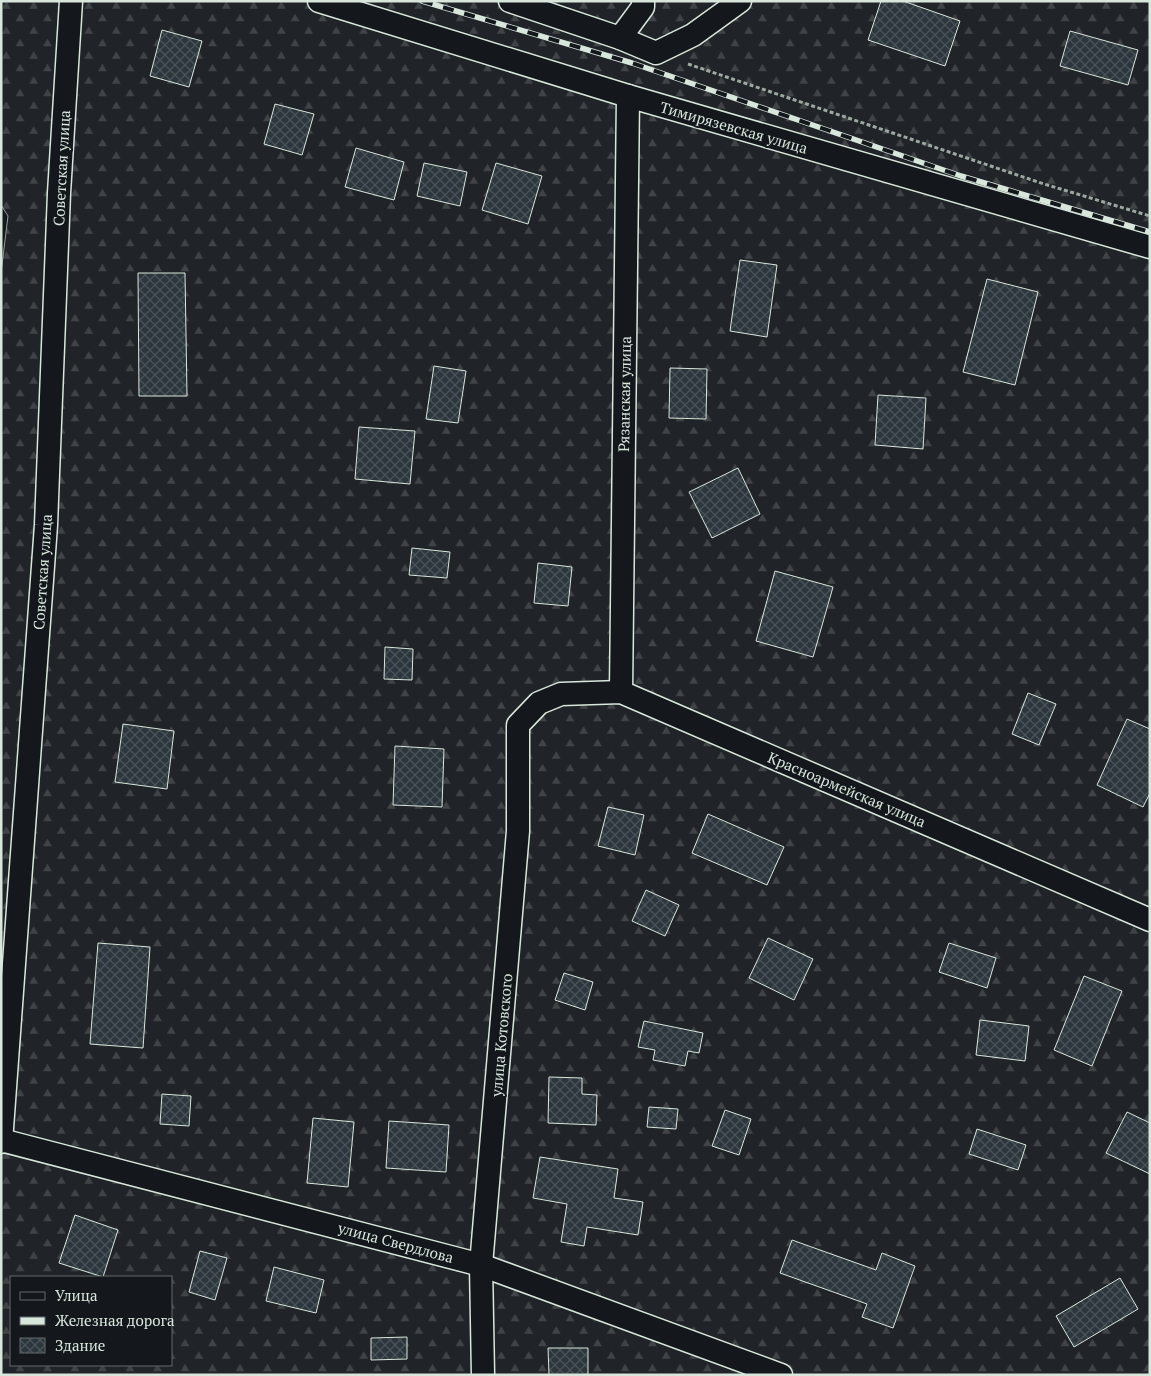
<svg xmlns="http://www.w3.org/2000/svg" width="1151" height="1376" viewBox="0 0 1151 1376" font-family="'PT Serif',serif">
	<defs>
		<pattern id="forest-firs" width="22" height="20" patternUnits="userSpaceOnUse" patternTransform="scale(1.25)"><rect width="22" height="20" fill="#202428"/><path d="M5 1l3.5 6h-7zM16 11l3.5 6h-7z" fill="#404447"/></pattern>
		<pattern id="building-cross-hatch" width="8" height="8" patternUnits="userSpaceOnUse" patternTransform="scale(1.25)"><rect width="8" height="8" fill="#2c363c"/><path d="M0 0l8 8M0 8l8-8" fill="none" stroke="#4a5358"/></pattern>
	</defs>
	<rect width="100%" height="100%" fill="#14181c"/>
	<path fill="url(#forest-firs)" stroke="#939e99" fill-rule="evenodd" d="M1,1H1150V1375H1V273L8,216L1,205ZM11,1277H171V1365H11Z"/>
	<g fill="url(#building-cross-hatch)" stroke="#d8e6dc">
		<path d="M881,1H903L960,21L945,66L868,40Z"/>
		<path d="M162,30L202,41L189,87L150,76Z"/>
		<path d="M1070,31L1138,50L1128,85L1060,66Z"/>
		<path d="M275,104L314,114L302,155L264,144Z"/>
		<path d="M356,148L404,162L394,200L345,187Z"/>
		<path d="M424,163L467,172L460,206L417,196Z"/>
		<path d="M496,163L542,176L528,224L482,210Z"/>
		<path d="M740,260L777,265L767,337L730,331Z"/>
		<path d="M138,273H185L187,396H139Z"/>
		<path d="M987,279L1038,292L1015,385L963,372Z"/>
		<path d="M434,366L466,371L458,423L426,419Z"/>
		<path d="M670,368L707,369L706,419L669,418Z"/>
		<path d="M878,395L926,398L923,449L875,445Z"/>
		<path d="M359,427L415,431L410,484L355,479Z"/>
		<path d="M738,468L760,514L712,538L689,492Z"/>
		<path d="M412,548L450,552L447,578L409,575Z"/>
		<path d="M538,563L572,567L568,606L534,603Z"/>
		<path d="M775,571L833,587L813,657L756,641Z"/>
		<path d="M385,647L413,649L412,680L384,679Z"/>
		<path d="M1028,693L1056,704L1039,745L1012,734Z"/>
		<path d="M1127,719L1150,729V793L1143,807L1097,785Z"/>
		<path d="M123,724L174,731L167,789L115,782Z"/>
		<path d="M395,746L444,749L442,807L393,805Z"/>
		<path d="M608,807L644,815L635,855L598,846Z"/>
		<path d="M708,814L784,847L767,885L692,853Z"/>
		<path d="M646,890L679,905L665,936L632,921Z"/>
		<path d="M768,938L813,959L794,1000L749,978Z"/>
		<path d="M98,943L150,947L143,1048L90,1044Z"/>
		<path d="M949,943L996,958L987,988L939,972Z"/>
		<path d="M564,973L593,982L585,1010L555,1000Z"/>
		<path d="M1084,976L1122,991L1092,1066L1054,1050Z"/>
		<path d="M980,1020L1029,1026L1025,1061L976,1055Z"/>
		<path d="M644,1021L703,1033L699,1053L688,1051L685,1066L653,1060L655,1050L638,1047Z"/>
		<path d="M549,1077L582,1078V1094L597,1095L596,1125L548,1123Z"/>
		<path d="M162,1094L191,1096L189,1126L160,1124Z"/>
		<path d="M649,1107L678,1109L676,1129L647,1127Z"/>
		<path d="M725,1110L751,1119L739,1155L712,1146Z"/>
		<path d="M1127,1112L1150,1123V1174L1106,1153Z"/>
		<path d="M313,1118L354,1122L348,1187L307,1183Z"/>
		<path d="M389,1121L449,1125L446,1172L386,1168Z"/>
		<path d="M977,1129L1026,1145L1018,1170L969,1154Z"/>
		<path d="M540,1157L618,1169L614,1198L643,1202L638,1235L587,1227L584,1246L561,1242L567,1204L533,1198Z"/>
		<path d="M75,1215L118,1230L103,1277L59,1263Z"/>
		<path d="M792,1240L876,1270L882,1253L915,1266L893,1328L862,1317L867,1304L780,1273Z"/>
		<path d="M200,1251L227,1258L215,1300L189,1292Z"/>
		<path d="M274,1267L324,1280L316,1313L266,1301Z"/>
		<path d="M1120,1278L1138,1309L1074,1347L1056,1316Z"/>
		<path d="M407,1337V1359L371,1360V1338Z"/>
		<path d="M548,1348H588V1375H549Z"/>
	</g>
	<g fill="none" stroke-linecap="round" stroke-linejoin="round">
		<g stroke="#d8e6dc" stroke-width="25">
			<g id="street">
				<path d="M319,1L628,96L1150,247"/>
				<path d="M510,1L620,38L656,53L693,35L740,1"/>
				<path d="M620,38L643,7V1"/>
				<path d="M621,692L628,96"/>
				<path d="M1,1140L481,1265L781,1375"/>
				<path d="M1,1142L46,525L59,193L71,1"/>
				<path d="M483,1375L481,1265L518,831V725L539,703L561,694L621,692L1150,920"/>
			</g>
		</g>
		<path stroke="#9da8a2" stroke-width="3" stroke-dasharray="4 2.5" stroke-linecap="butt" d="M688,64L1044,184L1150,216"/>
		<use href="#street" stroke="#14181c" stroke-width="22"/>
		<g stroke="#d8e6dc" stroke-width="5.5">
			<path id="rail" d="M422,1L632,63L961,176L1150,232"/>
		</g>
		<use href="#rail" stroke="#14181c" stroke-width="4" stroke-dasharray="11" stroke-linecap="butt"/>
	</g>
	<g text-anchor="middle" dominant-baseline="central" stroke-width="4" stroke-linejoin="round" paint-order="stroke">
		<g font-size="15" fill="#d8e6dc" stroke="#14181c">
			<text transform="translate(734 127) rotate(16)">Тимирязевская улица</text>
			<text transform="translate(61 168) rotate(-87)">Советская улица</text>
			<text transform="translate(624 394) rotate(-89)">Рязанская улица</text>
			<text transform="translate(42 572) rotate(-86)">Советская улица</text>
			<text transform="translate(847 789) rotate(23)">Красноармейская улица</text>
			<text transform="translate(501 1035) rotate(-85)">улица Котовского</text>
			<text transform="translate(396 1242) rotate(15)">улица Свердлова</text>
		</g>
	</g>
	<rect width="1151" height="1376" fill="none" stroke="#d8e6dc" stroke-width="5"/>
	<rect x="10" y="1276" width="162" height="90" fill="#14181c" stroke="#626a69"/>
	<rect x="20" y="1292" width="25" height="8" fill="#14181c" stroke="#626a69"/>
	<text x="55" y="1301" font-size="15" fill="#d8e6dc">Улица</text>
	<rect x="20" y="1317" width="25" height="8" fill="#d8e6dc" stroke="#626a69"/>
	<text x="55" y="1326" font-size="15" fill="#d8e6dc">Железная дорога</text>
	<rect x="20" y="1338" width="25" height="15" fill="url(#building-cross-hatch)" stroke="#626a69"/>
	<text x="55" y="1351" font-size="15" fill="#d8e6dc">Здание</text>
</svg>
